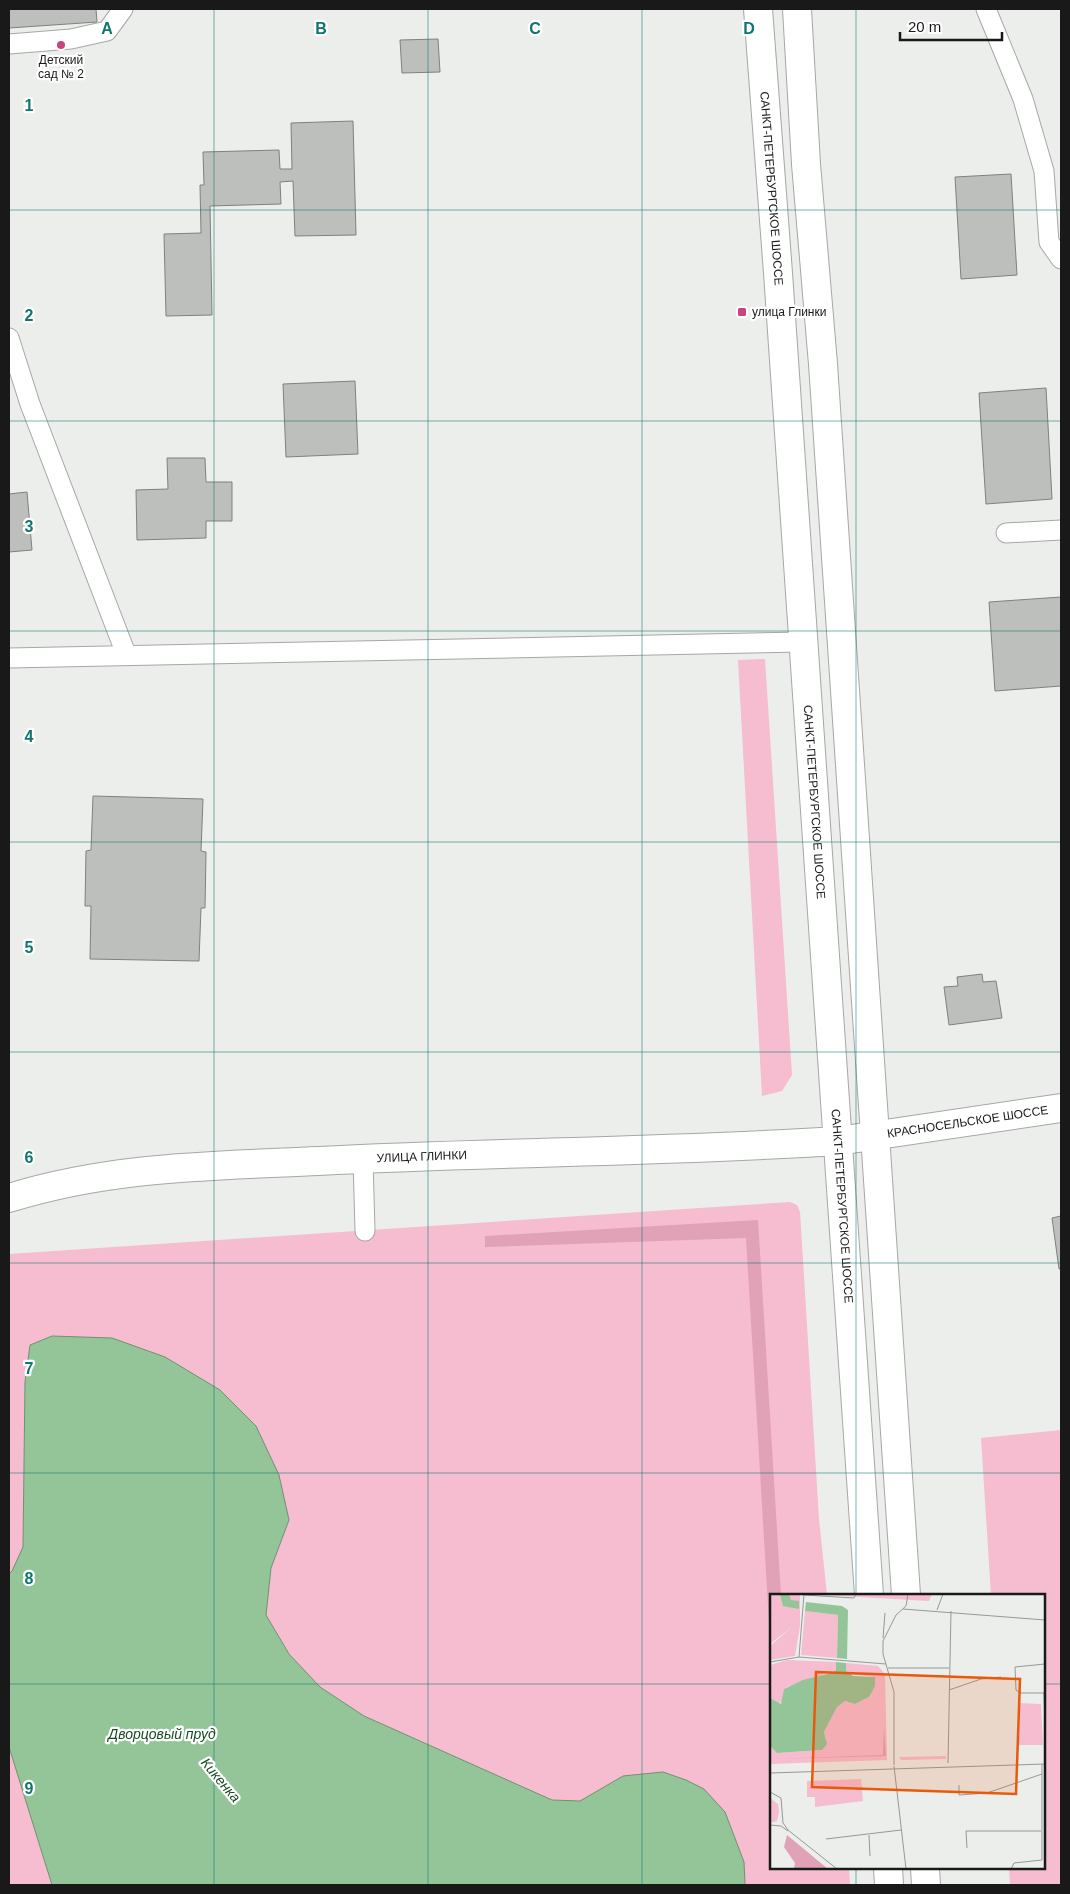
<svg xmlns="http://www.w3.org/2000/svg" width="1070" height="1894" viewBox="0 0 1070 1894" font-family="Arial,sans-serif">
	<rect width="100%" height="100%" fill="#ebeeeb"/>
	<g fill="#f6bcd0">
		<path d="M765,659L792,1075L782,1091L762,1096L738,660Z"/>
		<path d="M790,1202L797,1205L800,1212L819,1519L827,1595H771V1868H849L850,1885H745L744,1862L623,1776L580,1801L552,1800L364,1716L320,1687L289,1654L266,1615L271,1568L289,1520L30,1345L25,1382L23,1547L12,1572L9,1574V1254Z"/>
		<path d="M1061,1430V1885H1010L1009,1868H1044V1595H991L981,1438Z"/>
		<path d="M9,1747L52,1885H9Z"/>
	</g>
	<path fill="#e1a1b7" d="M758,1220L781,1595H771V1655L746,1238L485,1247V1236Z"/>
	<path fill="#94c599" stroke="#6f9172" d="M52,1336L112,1338L165,1357L220,1390L256,1426L279,1475L289,1520L271,1568L266,1615L289,1654L320,1687L364,1716L552,1800L580,1801L623,1776L663,1772L686,1780L704,1789L725,1812L744,1862L745,1885H52L9,1747V1574L12,1571L23,1547L25,1382L30,1345Z"/>
	<g fill="#bcbfbc" stroke="#7f817f">
		<path d="M9,9H96L97,22L9,28Z"/>
		<path d="M438,39L440,72L402,73L400,40Z"/>
		<path d="M353,121L356,235L295,236L293,181L280,182L281,204L210,206L212,315L166,316L164,234L201,233L200,185H204L203,152L279,150L280,169H292L291,123Z"/>
		<path d="M1011,174L1017,275L961,279L955,177Z"/>
		<path d="M355,381L358,454L286,457L283,384Z"/>
		<path d="M1046,388L1052,499L986,504L979,393Z"/>
		<path d="M167,458H205L206,482H232V521H206V538L137,540L136,490L168,489Z"/>
		<path d="M27,492L32,550L9,552V494Z"/>
		<path d="M1061,597V686L995,691L989,602Z"/>
		<path d="M93,796L203,799L201,851L206,852L205,908H201L199,961L90,959L91,906H85L86,851L91,850Z"/>
		<path d="M982,974L983,982L996,981L1002,1018L949,1025L944,987L958,986L957,977Z"/>
		<path d="M1061,1216V1269H1059L1052,1218Z"/>
	</g>
	<g fill="none" stroke-linecap="round" stroke-linejoin="round">
		<g stroke="#a5a8a5" stroke-width="21">
			<g id="service">
				<path d="M986,9L1023,99L1044,171L1049,242L1061,259"/>
				<path d="M9,44L71,39L107,31L123,9"/>
				<path d="M9,338L30,404L126,654"/>
				<path d="M1006,533L1061,530"/>
				<path d="M9,658L803,642"/>
				<path d="M363,1158L365,1231"/>
			</g>
		</g>
		<g stroke="#a5a8a5" stroke-width="30">
			<g id="minor">
				<path id="s1" d="M9,1198C112,1166 212,1166 319,1161C492,1152 665,1152 838,1141"/>
			</g>
		</g>
		<g stroke="#a5a8a5" stroke-width="30">
			<g id="secondary">
				<path id="s2" d="M838,1141L1061,1108"/>
			</g>
		</g>
		<g stroke="#a5a8a5" stroke-width="30">
			<g id="primary">
				<path id="s3" d="M758,9L778,273L869,1595"/>
				<path d="M797,9L806,164L823,364L906,1595"/>
				<path d="M888,1868L889,1885"/>
				<path d="M925,1868L926,1885"/>
			</g>
		</g>
		<use href="#service" stroke="#fff" stroke-width="19"/>
		<use href="#minor" stroke="#fff" stroke-width="28"/>
		<use href="#secondary" stroke="#fff" stroke-width="28"/>
		<use href="#primary" stroke="#fff" stroke-width="28"/>
	</g>
	<path fill="none" stroke="#0f766e" stroke-width="1" stroke-opacity="0.55" d="M214,9V1885M428,9V1885M642,9V1885M856,9V1595M9,210H1061M9,421H1061M9,631H1061M9,842H1061M9,1052H1061M9,1263H1061M9,1473H1061M9,1684H771M1044,1684H1061M856,1868V1885"/>
	<g fill="#ca427f" stroke="#fff" stroke-width="2">
		<circle cx="61" cy="45" r="5"/>
		<rect x="737" y="307" width="10" height="10" rx="2.5"/>
	</g>
	<g text-anchor="middle" dominant-baseline="central" stroke-width="4.5" stroke-linejoin="round" paint-order="stroke">
		<g font-size="12" fill="#181918" stroke="#fff">
			<text x="61" y="60">Детский<tspan x="61" dy="14">сад № 2</tspan></text>
			<text x="752" y="312" text-anchor="start">улица Глинки</text>
		</g>
		<g font-size="12" fill="#181918" stroke="#fff">
			<text stroke="none"><textPath href="#s3" startOffset="180">САНКТ-ПЕТЕРБУРГСКОЕ ШОССЕ</textPath></text>
			<text stroke="none"><textPath href="#s3" startOffset="795">САНКТ-ПЕТЕРБУРГСКОЕ ШОССЕ</textPath></text>
			<text stroke="none"><textPath href="#s2" startOffset="131">КРАСНОСЕЛЬСКОЕ ШОССЕ</textPath></text>
			<text stroke="none"><textPath href="#s1" startOffset="416">УЛИЦА ГЛИНКИ</textPath></text>
			<text stroke="none"><textPath href="#s3" startOffset="1200">САНКТ-ПЕТЕРБУРГСКОЕ ШОССЕ</textPath></text>
		</g>
		<g font-size="14" font-style="italic" fill="#164a20" stroke="#fff">
			<text x="162" y="1734">Дворцовый пруд</text>
			<text transform="translate(221 1780) rotate(50)">Кикенка</text>
		</g>
	</g>
	<g transform="translate(770 1594)">
		<rect width="275" height="275" fill="#ebeeeb"/>
		<path d="M0,0H30V32L25,62L0,66V52L23,32L0,50ZM37,0H162L159,7ZM35,17L68,21L67,64L31,61ZM17,66L66,68V76L17,93L14,95L13,108L8,109L0,104V71ZM76,69L108,72L115,80L117,166L0,170V152L7,159L52,156L56,145L54,138L67,113L75,107L85,110L99,103L105,83L81,80L75,77ZM248,109L271,110L273,151H248ZM176,162V165L131,166L129,163ZM91,185L93,207L45,213V203H37V187ZM0,204L8,210L9,218L7,227L0,229Z" fill="#f6bcd0"/>
		<path d="M114,133L116,162L0,165L113,161ZM17,241L58,275H24L25,269L14,253Z" fill="#e1a1b7"/>
		<path d="M10,0H19L21,6L29,7V15L13,12ZM36,8L72,12L78,16L77,65L67,64L68,21L35,17ZM66,68L76,69V77L83,82L105,83V92L99,103L85,110L75,107L67,113L54,138L57,150L52,156L7,159L0,152V104L11,110L14,95L33,86L61,79L66,76Z" fill="#94c599"/>
		<path fill="none" stroke="#979997" stroke-width="1" d="M34,1L84,4L86,0H118M133,15L275,26M167,16L173,0M113,44L115,19M29,63L34,0M0,68L29,63L116,70M275,70L245,73L246,96L250,99H275M118,74H179M179,96L211,85L231,83M274,99L275,129M178,169L181,17M124,171V98L113,60V47L126,21L136,12L138,0M124,172L136,275M0,179L275,170M189,191V201L217,199L272,180M0,198L11,204L13,229L18,236L67,275M0,231L11,232L18,237M99,241L100,262M56,245L131,236M197,254L196,237H271M241,275L244,269L272,266V170"/>
		<path fill="#e8590c" fill-opacity="0.15" stroke="#e8590c" stroke-width="2.5" d="M46,78L250,85L246,200L42,193Z"/>
		<rect width="275" height="275" fill="none" stroke="#181918" stroke-width="2.5"/>
	</g>
	<g font-size="16" text-anchor="middle" font-weight="bold" fill="#0f766e" stroke="#fff" stroke-width="4.5" stroke-linejoin="round" paint-order="stroke">
		<text x="107" y="34">A</text>
		<text x="321" y="34">B</text>
		<text x="535" y="34">C</text>
		<text x="749" y="34">D</text>
		<text x="29" y="111">1</text>
		<text x="29" y="321">2</text>
		<text x="29" y="532">3</text>
		<text x="29" y="742">4</text>
		<text x="29" y="953">5</text>
		<text x="29" y="1163">6</text>
		<text x="29" y="1374">7</text>
		<text x="29" y="1584">8</text>
		<text x="29" y="1794">9</text>
	</g>
	<rect width="1070" height="1894" fill="none" stroke="#181918" stroke-width="20"/>
	<path d="M900 32v8h102v-8" fill="none" stroke="#181918" stroke-width="2.5"/>
	<text x="908" y="32" font-size="15" fill="#181918" stroke="#ffffff" stroke-width="4" paint-order="stroke">20 m</text>
</svg>
